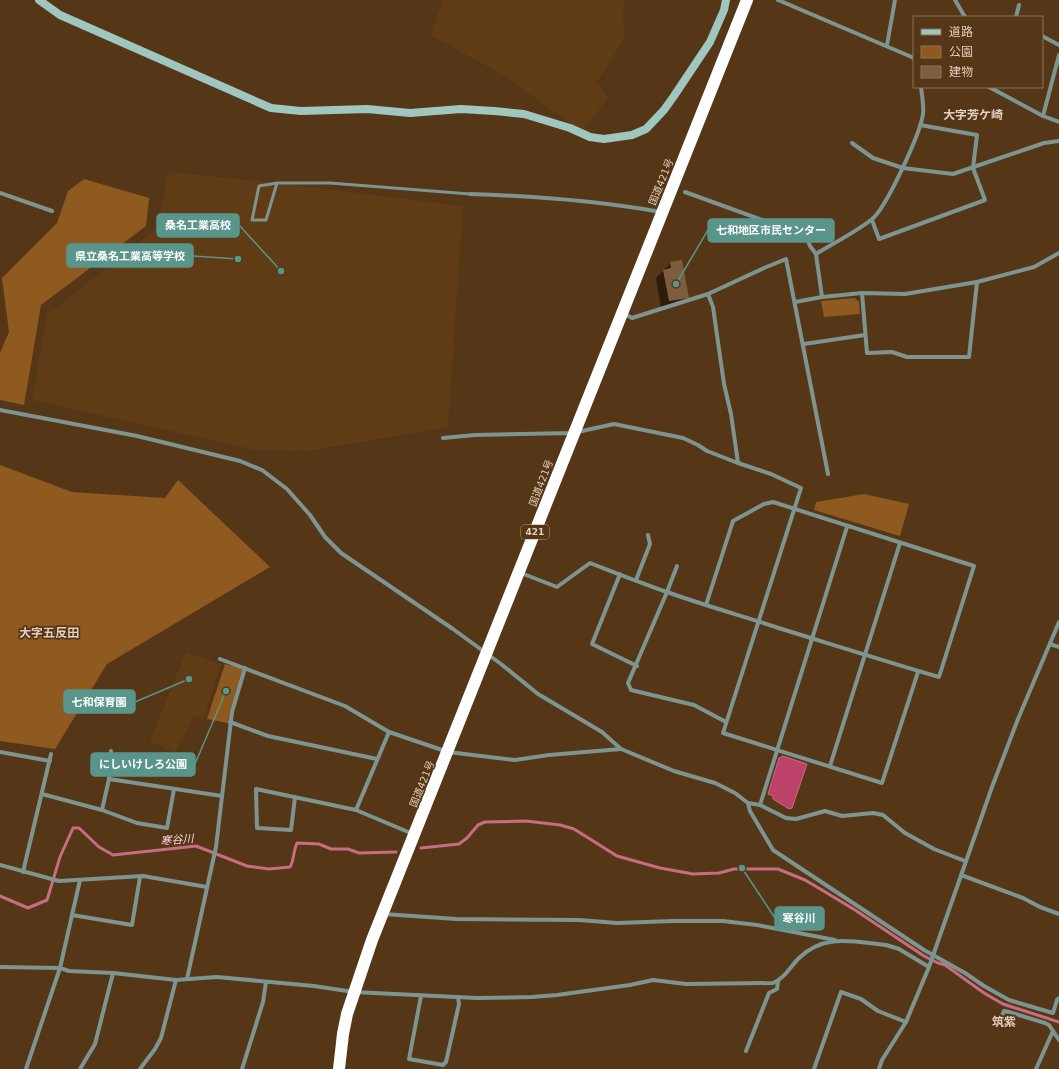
<svg xmlns="http://www.w3.org/2000/svg" width="1059" height="1069" viewBox="0 0 1059 1069" font-family="'DejaVu Sans','Noto Sans JP',sans-serif">
	<rect width="100%" height="100%" fill="#553617"/>
	<g fill="#603c16">
		<path d="M443,0H626L623,8L624,39L597,82L608,98L582,132L505,76L430,35Z"/>
		<path d="M168,172L277,183L463,206L448,427L308,451L256,450L32,400L47,315L158,227Z"/>
		<path d="M186,652L221,664L204,718L194,716L175,753L150,741Z"/>
	</g>
	<g fill="#8f5a20">
		<path d="M84,179L149,198L146,226L41,305L24,405L0,400V353L9,332L2,278L57,223L68,191Z"/>
		<path d="M855,298L859,302L860,314L824,317L821,301Z"/>
		<path d="M0,465L72,492L165,498L178,480L270,567L107,664L55,749L0,741Z"/>
		<path d="M864,494L909,504L900,536L814,510L816,502Z"/>
		<path d="M225,664L243,669L230,712L228,723L207,719Z"/>
	</g>
	<path fill="#bc426a" stroke="#c86c83" d="M783,756L807,764L792,808L789,809L773,799V796L768,794L779,758Z"/>
	<path fill="#0007" d="M671,263L688,297L680,305L661,308L656,278Z"/>
	<g fill="none" stroke-linecap="round" stroke-linejoin="round">
		<g stroke="#c86c83" stroke-width="3">
			<path d="M421,848L459,844L467,838L478,825L485,822L526,821L560,825L574,829L617,856L660,868L693,874L719,873L734,869H778L805,880L817,887L855,910L924,956L938,963L945,965L984,993L1003,1004L1059,1022"/>
			<path d="M0,896L28,908L47,900L60,857L73,828H79L99,847L113,855L196,846L247,866L269,869L290,867C294,861 293,852 297,843L319,844L331,849H348L359,853L396,852"/>
		</g>
	</g>
	<path fill="#7e5d3d" d="M682,260L689,298L669,301L663,270L671,268L670,262Z"/>
	<g fill="none" stroke-linecap="round" stroke-linejoin="round">
		<path stroke="#7d9591" stroke-width="3" d="M277,183L259,186L252,220H266L277,183H330L470,194"/>
		<g stroke="#7d9591" stroke-width="4">
			<path d="M778,0L914,58"/>
			<path d="M955,0L965,17"/>
			<path d="M1016,17L1019,5"/>
			<path d="M1042,36L1059,45"/>
			<path d="M887,45L895,0"/>
			<path d="M989,87L1043,116L1059,122"/>
			<path d="M1043,116L1059,55"/>
			<path d="M852,143L873,158L903,168L953,174L1044,143L1059,141"/>
			<path d="M685,192L806,236L810,246L816,254L822,297L862,293L905,294L977,282L1034,267L1059,253"/>
			<path d="M0,193L52,211"/>
			<path d="M470,194C534,196 598,201 661,212"/>
			<path d="M872,220L879,239L985,200L973,168L977,135L920,125"/>
			<path d="M816,254C834,243 854,233 871,220C886,209 920,134 923,114C924,106 922,96 921,87"/>
			<path d="M862,293L867,353L892,352L907,357H969L977,282"/>
			<path d="M708,294L764,268L786,259L828,474"/>
			<path d="M795,302L822,297"/>
			<path d="M804,344L865,335"/>
			<path d="M0,410L137,436L240,461L262,470L287,489L310,515L325,537L341,553L453,629L501,664L538,694L602,732L621,749L674,771L715,783L735,793L748,803L760,805L786,818L796,819L825,811L842,816L873,813L883,815L905,833L934,849L965,861"/>
			<path d="M443,438L475,435L573,433L614,424L683,438L698,445L707,451L738,463L731,414L724,384L713,307L708,294L632,318L623,313"/>
			<path d="M738,463L771,474L801,488L723,733L882,783L918,672"/>
			<path d="M677,566L667,592L628,683L631,690L694,705L726,722"/>
			<path d="M521,573L557,587L590,563C616,573 641,583 667,592C706,606 746,617 785,630C837,646 888,662 939,677L974,566L773,502L764,504L733,521L706,605"/>
			<path d="M620,574L592,644L637,666"/>
			<path d="M636,580L650,544L648,535"/>
			<path d="M1050,644L1059,647"/>
			<path d="M220,659L345,706L389,732L448,752L515,760L549,755L621,749"/>
			<path d="M230,722L268,736L377,759"/>
			<path d="M0,752L50,761"/>
			<path d="M830,766L900,543"/>
			<path d="M109,779L222,796"/>
			<path d="M42,794L102,810L137,823L167,828L174,789"/>
			<path d="M295,797L291,830L257,828L256,789L356,810L413,834"/>
			<path d="M748,803L750,811L773,850L924,950L965,973L984,986L1009,1000L1053,1013L1057,1000L1059,998"/>
			<path d="M760,805L847,527"/>
			<path d="M102,810L109,779L111,751"/>
			<path d="M356,810L389,732"/>
			<path d="M0,865L59,881L143,876L207,887"/>
			<path d="M23,872L51,754"/>
			<path d="M961,875L1023,898L1040,907L1059,914"/>
			<path d="M384,914L456,919L579,920L617,923L673,921H723L757,925L835,940"/>
			<path d="M72,915L132,925L140,877"/>
			<path d="M0,967L60,968L69,971L113,973L176,980L217,977L314,986L354,992L477,998L532,997L557,995L630,985L653,980L686,984L773,983C785,978 790,967 799,958C825,933 854,942 886,945L899,949L929,967"/>
			<path d="M187,979L216,847L232,712L245,668"/>
			<path d="M421,996L409,1059L443,1065L446,1062L459,1004L458,997"/>
			<path d="M998,1025L1004,1011L1009,1012L1045,1023L1049,1025L1053,1031"/>
			<path d="M746,1051L769,993L777,989L778,981"/>
			<path d="M26,1069L60,968L80,880"/>
			<path d="M80,1069L95,1044L113,973"/>
			<path d="M140,1069L155,1049L161,1038L176,980"/>
			<path d="M242,1069L263,1002L266,982"/>
			<path d="M814,1069L841,992L861,999L878,1011L906,1022"/>
			<path d="M879,1069L882,1060L906,1022L929,967L992,787L1018,719L1059,622"/>
			<path d="M1036,1069L1053,1031L1059,1040"/>
		</g>
		<path stroke="#9fc7c0" stroke-width="8" d="M39,0L60,15L271,108L301,111L367,109L410,113L461,109L494,111L524,114L570,128L590,137L604,139L632,135L646,129L664,110L674,96L710,42L724,10L726,0"/>
		<path stroke="#fff" stroke-width="12" d="M339,1069L343,1034L347,1014L372,940L747,0"/>
	</g>
	<g text-anchor="middle" dominant-baseline="central" stroke-width="3.5" stroke-linejoin="round" paint-order="stroke">
		<rect fill="#553617" stroke="#b8a18c" stroke-width="1" x="521" y="525" width="28" height="14" rx="3"/>
		<g font-size="9" font-weight="bold" fill="#e3cfbe">
			<text x="535" y="532">421</text>
		</g>
		<g font-size="10" fill="#e3cfbe" stroke="#553617">
			<text transform="translate(661 182) rotate(-68)">国道421号</text>
			<text transform="translate(541 483) rotate(-69)">国道421号</text>
			<text transform="translate(422 784) rotate(-68)">国道421号</text>
		</g>
		<g font-size="11" font-style="italic" fill="#f7d5dc" stroke="#553617">
			<text transform="translate(177 840) rotate(-4)">寒谷川</text>
		</g>
		<g font-size="12" font-weight="bold" fill="#e3cfbe" stroke="#553617">
			<text x="973" y="115">大字芳ケ崎</text>
			<text x="49" y="633">大字五反田</text>
			<text x="1004" y="1022">筑紫</text>
		</g>
	</g>
	<path fill="none" stroke="#59958a" stroke-width="1.5" d="M281 271L239 225M676 284L708 230M238 259L193 256M189 679L135 702M226 691L195 764M742 868L775 918"/>
	<g fill="#59958a" stroke="#553617" stroke-width="1.5">
		<circle cx="281" cy="271" r="4"/>
		<circle cx="676" cy="284" r="4"/>
		<circle cx="238" cy="259" r="4"/>
		<circle cx="189" cy="679" r="4"/>
		<circle cx="226" cy="691" r="4"/>
		<circle cx="742" cy="868" r="4"/>
	</g>
	<g fill="#59958a" stroke="#59958a" stroke-width="1.5">
		<rect x="157" y="214" width="82" height="23" rx="4"/>
		<rect x="708" y="219" width="126" height="23" rx="4"/>
		<rect x="67" y="244" width="126" height="23" rx="4"/>
		<rect x="64" y="690" width="71" height="23" rx="4"/>
		<rect x="91" y="753" width="104" height="23" rx="4"/>
		<rect x="775" y="907" width="49" height="23" rx="4"/>
	</g>
	<g font-size="11" text-anchor="middle" font-weight="bold" fill="#fff">
		<text x="198" y="229">桑名工業高校</text>
		<text x="771" y="234">七和地区市民センター</text>
		<text x="130" y="260">県立桑名工業高等学校</text>
		<text x="99" y="706">七和保育園</text>
		<text x="143" y="768">にしいけしろ公園</text>
		<text x="799" y="922">寒谷川</text>
	</g>
	<rect x="913" y="16" width="130" height="72" fill="#553617" stroke="#8e735a"/>
	<rect x="921" y="29" width="20" height="6" fill="#9fc7c0" stroke="#8e735a"/>
	<text x="949" y="36" font-size="12" fill="#e3cfbe">道路</text>
	<rect x="921" y="46" width="20" height="12" fill="#8f5a20" stroke="#8e735a"/>
	<text x="949" y="56" font-size="12" fill="#e3cfbe">公園</text>
	<rect x="921" y="66" width="20" height="12" fill="#7e5d3d" stroke="#8e735a"/>
	<text x="949" y="76" font-size="12" fill="#e3cfbe">建物</text>
</svg>
